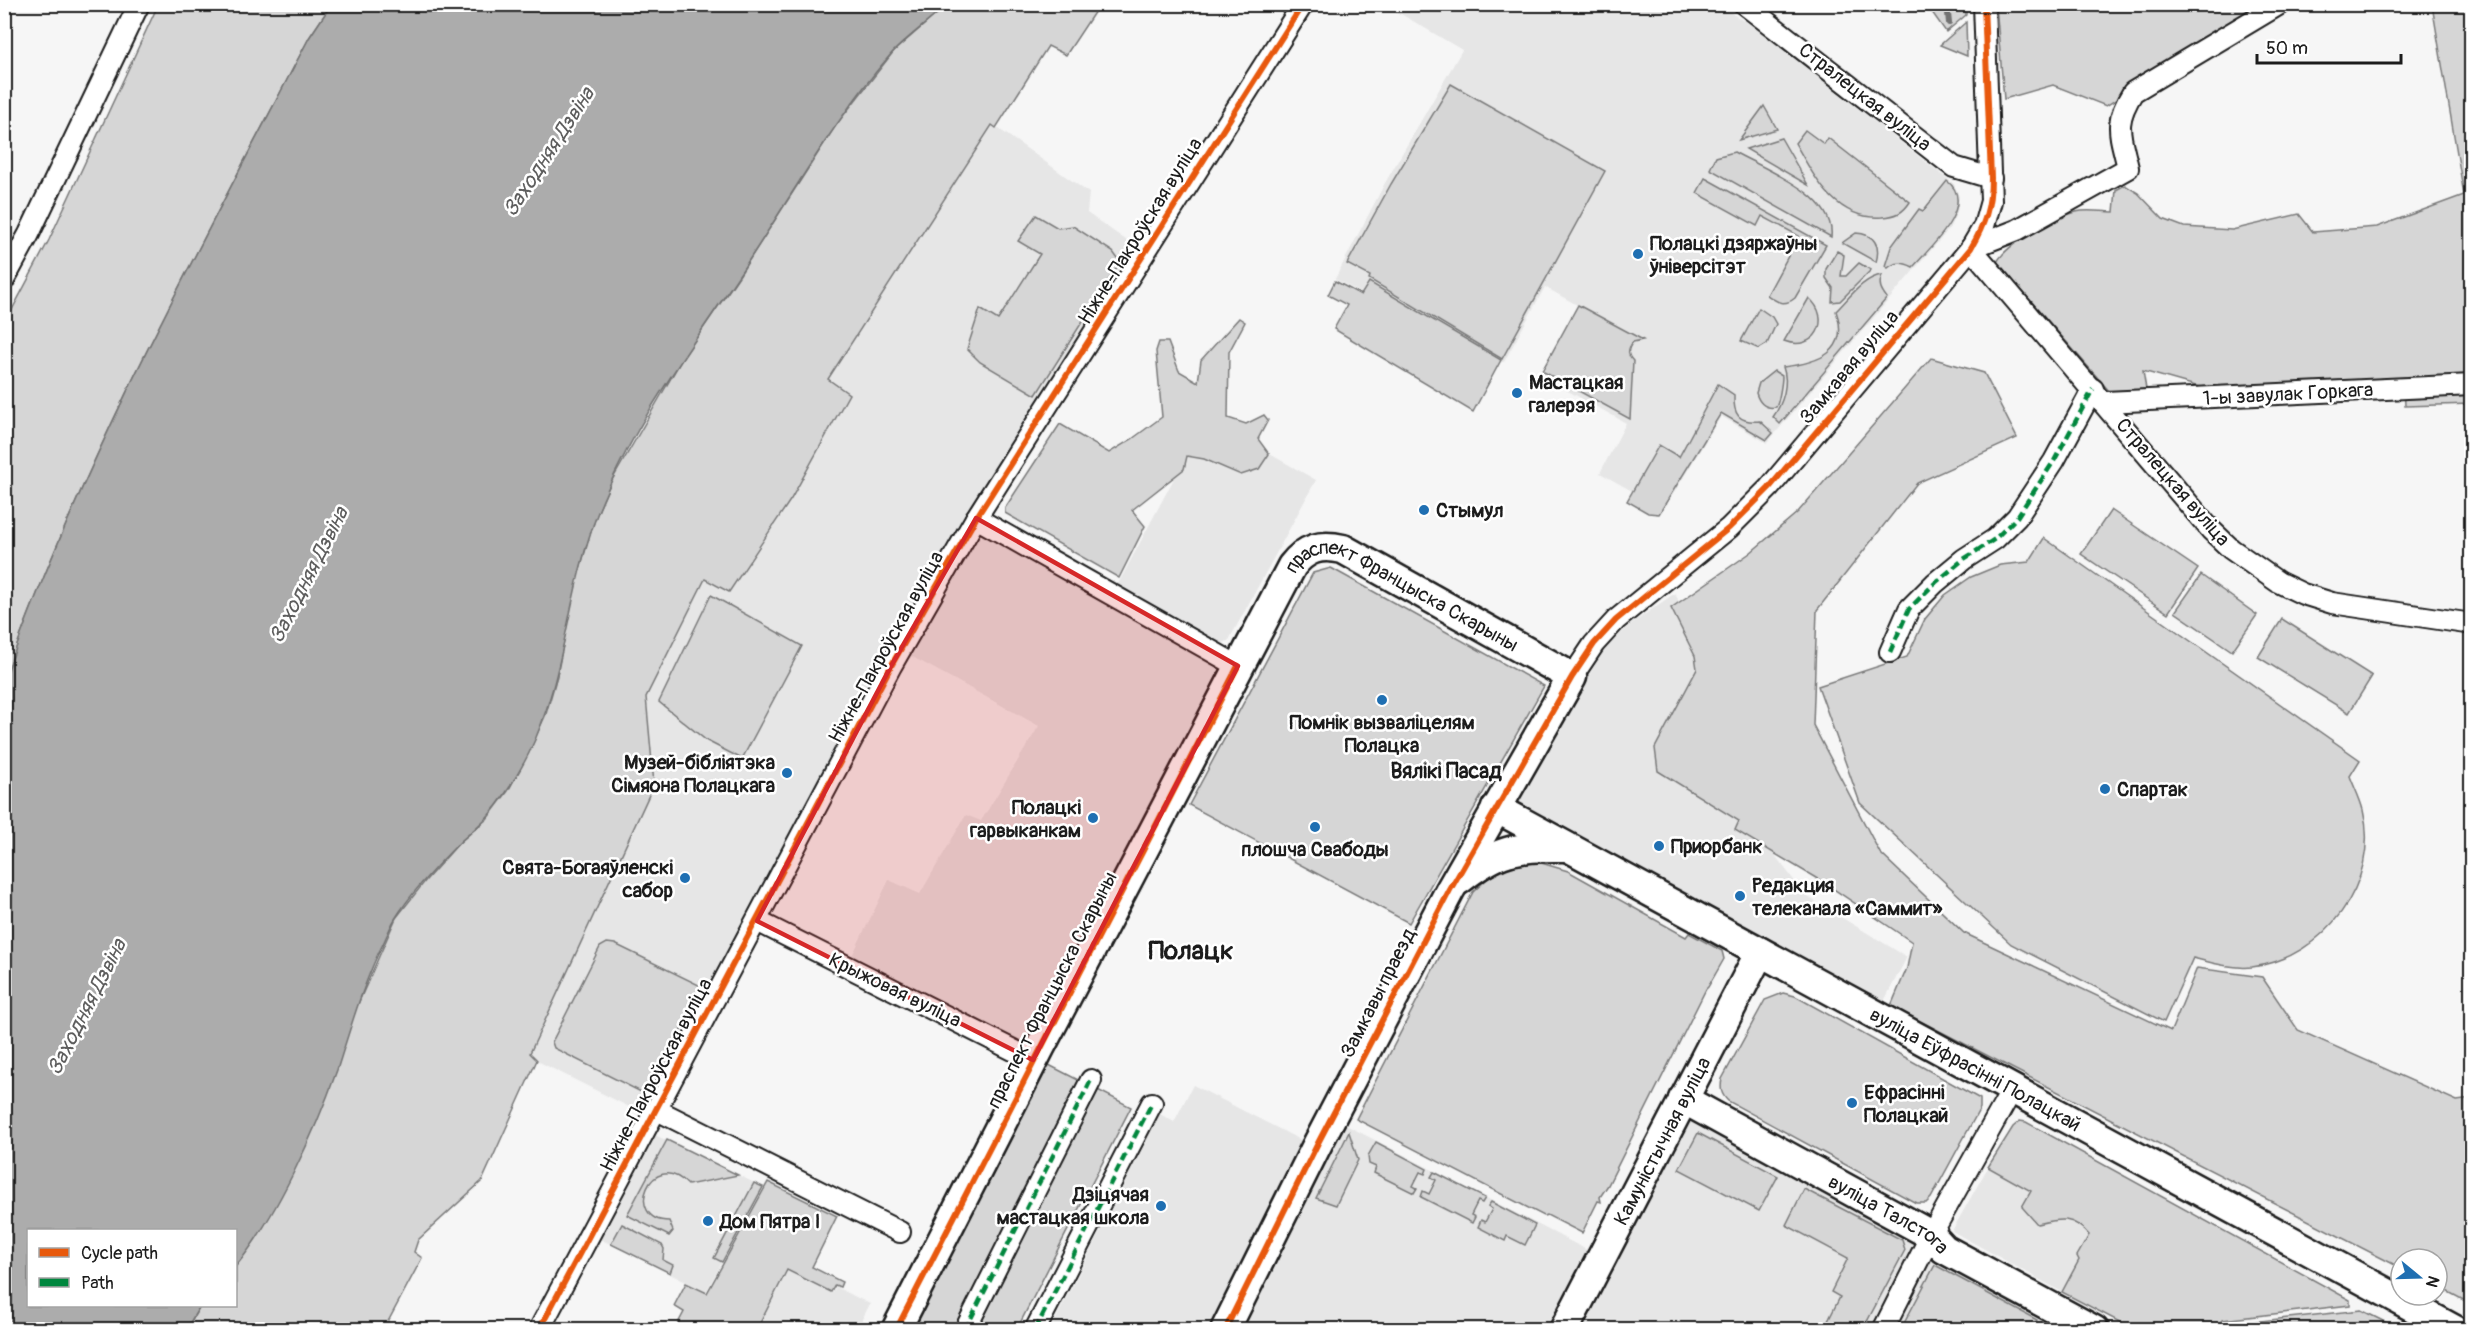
<svg xmlns="http://www.w3.org/2000/svg" width="2476" height="1334" viewBox="0 0 2476 1334" font-family="Pangolin,sans-serif">
	<rect width="100%" height="100%" fill="#f6f6f6"/>
	<filter id="ink" filterUnits="userSpaceOnUse"><feTurbulence type="fractalNoise" baseFrequency=".0167" numOctaves="2"/><feDisplacementMap in="SourceGraphic" scale="12" xChannelSelector="R" yChannelSelector="G"/><feConvolveMatrix kernelMatrix="1 2 1 2 8 2 1 2 1" color-interpolation-filters="sRGB"/></filter>
	<g filter="url(#ink)">
		<g fill="#e6e6e6">
			<path d="M1381,5H1718L1754,27L1954,184L1959,197L1957,212L1949,229L1767,443L1721,416L1664,509L1600,473L1626,423L1539,375L1577,305L1545,287L1504,362H1501L1368,282L1361,293L1335,279L1385,183L1462,50L1401,14L1400,15Z"/>
			<path d="M992,124L1089,193L1087,213L1136,247L972,509L882,661L645,1115L541,1063L530,1053L654,784L646,697L705,579L729,592L791,499L849,394L828,380Z"/>
			<path d="M1206,418L1316,480L1229,640L1222,644L1117,586Z"/>
			<path d="M980,534L1220,667L1026,1044L1021,1045L850,960L889,880L920,894L966,815L981,821L1039,726L909,655Z"/>
			<path d="M1675,593L1707,664L1745,816L1806,896L1907,957L1882,1005L1523,807L1519,801L1521,794L1604,649L1631,624Z"/>
			<path d="M1193,1085L1328,1154L1344,1124L1589,1251L1548,1329L1050,1330L1160,1114L1174,1122Z"/>
			<path d="M1690,1121H1696L1912,1240L1913,1249L2063,1329L1579,1330L1685,1124Z"/>
			<path d="M653,1134L763,1187L706,1292L598,1238Z"/>
			<path d="M1988,1167L2097,1228L2062,1292L1952,1231Z"/>
			<path d="M752,1252L832,1293L836,1287L870,1304L857,1329L699,1330Z"/>
		</g>
		<g fill="#d6d6d6" stroke="#797979" stroke-width="1.5">
			<path d="M158,5H331L309,38C199,248 85,455 5,678V323L49,240Z"/>
			<path d="M947,5H1099L1066,55L1048,46L996,128L992,125L828,379L849,394L791,499L729,592L705,579L646,697L654,784L530,1053L537,1060L482,1181L418,1240L414,1252L422,1258L384,1329L186,1330L200,1306H236V1266L262,1229L314,1128L336,1071L354,1013L396,918L426,880L459,843L487,819L508,791L529,752L546,714L557,676L574,588L596,516L611,482L682,359L739,276L836,125L894,51Z"/>
			<path d="M1927,5H1966V15L1946,32Z"/>
			<path d="M1996,5H2270L2106,106L2053,85L2004,99Z"/>
			<path d="M2432,5H2471V404L2405,406L2404,380L2210,390L2143,371L2146,389L2110,392L1997,262C2009,242 2053,218 2076,212C2087,209 2102,212 2114,212L2116,190L2125,185L2138,193L2163,219L2184,227L2232,230L2299,214L2313,232L2377,227L2464,195Z"/>
			<path d="M1966,22L1967,56L1940,45Z"/>
			<path d="M1451,84L1605,171L1502,359L1369,279L1370,276L1347,264L1391,184Z"/>
			<path d="M1764,106L1777,129L1739,140Z"/>
			<path d="M1805,130L1824,144L1828,138L1910,202C1903,213 1896,216 1883,217C1836,221 1815,178 1795,143Z"/>
			<path d="M1781,138L1808,185L1746,149Z"/>
			<path d="M1734,152C1764,169 1836,195 1831,237L1710,169L1716,157Z"/>
			<path d="M1705,178L1826,245L1795,298C1784,307 1777,302 1767,295L1799,236L1762,216L1757,226L1697,193Z"/>
			<path d="M1947,181C1978,204 1930,248 1913,267C1904,262 1896,261 1888,268L1885,266L1891,247L1919,209L1923,211Z"/>
			<path d="M1036,215L1058,228L1073,226L1113,252L1118,259L1117,267L1036,395L980,362L967,349L980,309L998,320L1040,254L1018,241Z"/>
			<path d="M1856,233C1874,234 1881,245 1876,262L1842,243Z"/>
			<path d="M1837,251L1844,255L1841,276H1846L1859,263L1871,270L1840,301L1832,302L1833,288L1826,278V269Z"/>
			<path d="M1882,275C1878,285 1881,290 1887,298L1780,424L1773,417C1783,403 1789,384 1783,367C1817,363 1851,353 1836,311C1849,298 1864,277 1882,275Z"/>
			<path d="M1335,281L1361,295L1369,282L1501,360L1473,412L1334,329L1347,305L1328,295Z"/>
			<path d="M1809,298C1833,319 1815,353 1784,341Z"/>
			<path d="M1578,305L1643,340L1633,342C1628,348 1626,354 1633,361L1630,419L1542,371Z"/>
			<path d="M1759,308L1772,317L1776,324L1767,344L1759,349L1741,341Z"/>
			<path d="M1239,318L1245,322L1229,352L1228,418L1246,424L1264,415L1268,420L1258,439L1269,454L1259,469L1241,475L1204,459L1187,456L1184,469L1132,510L1145,526L1119,578L1005,513V508L1060,424L1109,453L1132,439L1162,417L1156,351L1159,342H1168L1179,371L1198,382L1201,360Z"/>
			<path d="M1931,358L1984,373L2017,438L1917,483L1817,610L1813,725L1880,853L1964,933L2171,1031L2197,968L2262,977L2298,1030L2457,1101L2471,1099V1304L2437,1286V1259H2401V1268L1891,1006L1907,968L1912,942L1826,884L1735,830L1739,821L1658,771L1655,748L1697,669L1695,656L1671,608L1750,553L1798,512Z"/>
			<path d="M1774,371L1782,376C1782,382 1779,402 1776,407C1765,409 1759,403 1756,393L1759,383Z"/>
			<path d="M1718,384L1734,395C1733,415 1739,423 1760,421L1773,433L1767,440L1721,413L1659,514L1648,513L1627,501L1659,445L1679,457Z"/>
			<path d="M2111,510L2198,569L2168,613L2081,554Z"/>
			<path d="M2044,538L2360,760L2350,776C2354,787 2360,798 2363,810C2381,882 2324,958 2252,967C2232,969 2212,963 2193,958L2164,1022L2011,944L1860,803L1818,686L1907,657L1925,619L1945,595L1971,577L2000,565L2029,562Z"/>
			<path d="M1331,568L1544,686L1409,923L1189,805L1313,573Z"/>
			<path d="M2201,575L2257,615L2232,651L2175,612Z"/>
			<path d="M711,595L802,646L742,759L707,741L659,702Z"/>
			<path d="M2282,619L2372,676L2349,713L2258,657Z"/>
			<path d="M1519,861L1523,863L1538,862L1568,871L1686,937L1689,933L1722,951L1724,959L1708,987L1706,989L1608,1185L1600,1197L1601,1202L1598,1201L1582,1233L1547,1215L1544,1216L1356,1119L1473,892L1502,865Z"/>
			<path d="M607,943L615,944L703,987L650,1091L641,1092L554,1048L552,1042L600,947Z"/>
			<path d="M1783,993L1795,996L1980,1099V1108L1931,1198L1926,1203H1916L1728,1101C1721,1094 1720,1089 1722,1079L1765,1000Z"/>
			<path d="M1047,1064L1131,1107L1017,1329L912,1330Z"/>
			<path d="M2020,1121L2026,1122L2350,1300V1305L2222,1320L2216,1329H2133L2062,1292L2079,1260L2077,1256L2089,1235C2072,1215 2060,1219 2037,1224L2022,1207L2031,1191L1988,1167L2013,1127Z"/>
			<path d="M1349,1132L1358,1160L1336,1205L1316,1198Z"/>
			<path d="M1698,1133L1778,1176L1759,1211L1679,1169Z"/>
			<path d="M667,1140L738,1175L688,1185C651,1146 622,1221 669,1221L673,1231L669,1236L627,1215Z"/>
			<path d="M1376,1142L1427,1169L1425,1174L1420,1172L1413,1186L1417,1188L1414,1193L1374,1173L1376,1167L1369,1164L1368,1156Z"/>
			<path d="M1434,1172L1485,1198L1482,1203L1478,1201L1471,1215L1475,1217L1472,1223L1421,1197L1423,1191L1429,1194L1436,1180L1431,1177Z"/>
			<path d="M768,1182L837,1216L812,1267L842,1282L840,1287L835,1285L831,1292L787,1270L757,1329H675L684,1312L674,1306L686,1283L707,1293Z"/>
			<path d="M754,1183L763,1187L722,1262L714,1258Z"/>
			<path d="M1804,1189L1902,1240L1905,1250L1863,1329H1824L1840,1297L1831,1292L1848,1258L1786,1225Z"/>
			<path d="M1491,1202L1535,1225L1525,1245L1507,1236L1505,1241L1478,1227L1481,1220L1485,1222L1492,1209L1488,1206Z"/>
			<path d="M622,1224L662,1245L664,1249L663,1260L673,1265L670,1273L611,1244Z"/>
			<path d="M1935,1265L2037,1320L2032,1329H1901Z"/>
			<path d="M2361,1310L2399,1329H2222L2224,1325Z"/>
		</g>
		<path fill="#acacac" stroke="#727272" stroke-width="1.5" d="M331,5H947C930,21 908,36 892,53C832,121 788,203 737,278C687,353 631,428 598,512C567,591 566,677 529,753C518,775 505,796 489,815C481,824 471,832 462,840C439,863 412,891 395,919C389,929 385,941 379,952C361,990 350,1030 337,1070C316,1130 276,1218 236,1266V1230H28V1306H200L186,1329H5V678C85,455 199,248 309,38Z"/>
		<g fill="none" stroke-linecap="round" stroke-linejoin="round">
			<path stroke="#727272" stroke-width="6" d="M1947,4L1949,23"/>
			<g stroke="#1c1c1c" stroke-width="24">
				<g id="street">
					<path d="M1744,4L1954,167L1991,178"/>
					<path d="M1971,248L2211,530L2231,549L2278,582L2303,594L2332,603L2472,624"/>
					<path d="M1971,248L2017,230L2128,168C2120,133 2113,124 2133,92L2280,4"/>
					<path d="M4,280L29,234L139,4"/>
					<path d="M2105,402L2472,385"/>
					<path d="M976,518L1238,666"/>
					<path d="M1890,652L1909,609L1935,583L1964,559L1995,539L2017,517L2054,461L2093,389"/>
					<path d="M1572,677L1594,644L1616,620L1729,528L1769,488L1971,248L1984,226L1991,201L1984,4"/>
					<path d="M757,921L1033,1060"/>
					<path d="M657,1110L900,1232"/>
					<path d="M539,1330L891,666L976,518L1303,4"/>
					<path d="M965,1330L1091,1080"/>
					<path d="M1035,1330L1152,1103"/>
					<path d="M1883,1330L1931,1235L2012,1090"/>
				</g>
			</g>
			<g stroke="#1c1c1c" stroke-width="33">
				<g id="secondary">
					<path id="s1" d="M1496,808L2455,1330"/>
					<path d="M1459,880C1497,850 1515,846 1563,847"/>
					<path id="s2" d="M1683,1099L1931,1235L1944,1249L2094,1330"/>
					<path id="s3" d="M896,1330L1040,1048L1292,566C1306,548 1320,544 1343,549L1572,677L1450,890L1318,1143L1225,1330"/>
					<path id="s4" d="M1564,1330L1760,952"/>
				</g>
			</g>
			<use href="#street" stroke="#fff" stroke-width="20"/>
			<use href="#secondary" stroke="#fff" stroke-width="28"/>
			<g stroke="#00873e" stroke-width="4.5" stroke-dasharray="9 4.5" stroke-linecap="butt">
				<path d="M1890,652L1909,609L1935,583L1964,559L1995,539L2017,517L2054,461L2093,389"/>
				<path d="M965,1330L1091,1080"/>
				<path d="M1035,1330L1152,1103"/>
			</g>
			<g stroke="#fff" stroke-width="10">
				<g id="cycleway">
					<path d="M539,1330L891,666L976,518L1303,4"/>
					<path d="M896,1330L1238,666"/>
					<path d="M1225,1330L1318,1143L1450,890L1572,677L1594,644L1616,620L1729,528L1769,488L1971,248C1985,224 1991,206 1991,178L1984,4"/>
				</g>
			</g>
			<use href="#cycleway" stroke="#e8590c" stroke-width="6"/>
		</g>
	</g>
	<path fill="#d62828" fill-opacity="0.2" stroke="#d62828" stroke-width="4.5" stroke-linejoin="round" d="M976,518L1238,666L1033,1060L757,921L891,666Z"/>
	<g fill="#1f6fb2" stroke="#fff" stroke-width="2">
		<circle cx="1638" cy="254" r="6"/>
		<circle cx="1517" cy="393" r="6"/>
		<circle cx="1424" cy="510" r="6"/>
		<circle cx="1382" cy="700" r="6"/>
		<circle cx="787" cy="773" r="6"/>
		<circle cx="2105" cy="789" r="6"/>
		<circle cx="1093" cy="818" r="6"/>
		<circle cx="1315" cy="827" r="6"/>
		<circle cx="1659" cy="846" r="6"/>
		<circle cx="685" cy="878" r="6"/>
		<circle cx="1740" cy="896" r="6"/>
		<circle cx="1852" cy="1103" r="6"/>
		<circle cx="1161" cy="1206" r="6"/>
		<circle cx="708" cy="1221" r="6"/>
	</g>
	<g text-anchor="middle" dominant-baseline="central" stroke-width="5" stroke-linejoin="round" paint-order="stroke">
		<g font-size="20" fill="#1c1c1c" stroke="#fff">
			<text transform="translate(1865 97) rotate(38)">Стралецкая вуліца</text>
			<text transform="translate(1140 231) rotate(-58)">Ніжне-Пакроўская вуліца</text>
			<text transform="translate(1849 367) rotate(-50)">Замкавая вуліца</text>
			<text transform="translate(2288 394) rotate(-3)">1-ы завулак Горкага</text>
			<text transform="translate(2173 482) rotate(49)">Стралецкая вуліца</text>
			<text stroke="none"><textPath href="#s3" startOffset="986">праспект Францыска Скарыны</textPath></text>
			<text transform="translate(886 647) rotate(-61)">Ніжне-Пакроўская вуліца</text>
			<text transform="translate(895 990) rotate(26)">Крыжовая вуліца</text>
			<text transform="translate(1052 990) rotate(-63)">праспект Францыска Скарыны</text>
			<text transform="translate(1378 993) rotate(-63)">Замкавы праезд</text>
			<text stroke="none"><textPath href="#s1" startOffset="546">вуліца Еўфрасінні Полацкай</textPath></text>
			<text transform="translate(656 1075) rotate(-62)">Ніжне-Пакроўская вуліца</text>
			<text stroke="none"><textPath href="#s4" startOffset="213">Камуністычная вуліца</textPath></text>
			<text stroke="none"><textPath href="#s2" startOffset="236">вуліца Талстога</textPath></text>
		</g>
		<g font-size="20" font-weight="bold" fill="#1c1c1c" stroke="#fff" text-anchor="start">
			<text x="1650" y="243">Полацкі дзяржаўны<tspan x="1650" dy="23">ўніверсітэт</tspan></text>
			<text x="1529" y="382">Мастацкая<tspan x="1529" dy="23">галерэя</tspan></text>
			<text x="1436" y="510">Стымул</text>
			<text x="1382" y="722" text-anchor="middle">Помнік вызваліцелям<tspan x="1382" dy="23">Полацка</tspan></text>
			<text x="775" y="762" text-anchor="end">Музей-бібліятэка<tspan x="775" dy="23">Сімяона Полацкага</tspan></text>
			<text x="2117" y="789">Спартак</text>
			<text x="1081" y="807" text-anchor="end">Полацкі<tspan x="1081" dy="23">гарвыканкам</tspan></text>
			<text x="1671" y="846">Приорбанк</text>
			<text x="1315" y="849" text-anchor="middle">плошча Свабоды</text>
			<text x="673" y="867" text-anchor="end">Свята-Богаяўленскі<tspan x="673" dy="23">сабор</tspan></text>
			<text x="1752" y="885">Редакция<tspan x="1752" dy="23">телеканала «Саммит»</tspan></text>
			<text x="1864" y="1092">Ефрасінні<tspan x="1864" dy="23">Полацкай</tspan></text>
			<text x="1149" y="1194" text-anchor="end">Дзіцячая<tspan x="1149" dy="23">мастацкая школа</tspan></text>
			<text x="720" y="1221">Дом Пятра І</text>
		</g>
		<g font-size="21" font-style="italic" fill="#5d5d5d" stroke="#fff">
			<text transform="translate(549 152) rotate(-57)">Заходняя Дзвіна</text>
			<text transform="translate(309 575) rotate(-63)">Заходняя Дзвіна</text>
			<text transform="translate(87 1007) rotate(-63)">Заходняя Дзвіна</text>
		</g>
		<g font-size="21" font-weight="bold" fill="#1c1c1c" stroke="#fff">
			<text x="1446" y="771">Вялікі Пасад</text>
		</g>
		<g font-size="26" font-weight="bold" fill="#1c1c1c" stroke="#fff">
			<text x="1191" y="951">Полацк</text>
		</g>
	</g>
	<rect width="2476" height="1334" fill="none" stroke="#fff" stroke-width="24"/>
	<rect x="12" y="12" width="2452" height="1310" fill="none" stroke="#1c1c1c" stroke-width="2" filter="url(#ink)"/>
	<rect x="27" y="1229" width="210" height="78" fill="#ffffff" stroke="#a4a4a4" stroke-width="1.5"/>
	<rect x="39" y="1248" width="30" height="9" fill="#e8590c" stroke="#a4a4a4" stroke-width="1.5"/>
	<text x="81" y="1259" font-size="18" fill="#1c1c1c">Cycle path</text>
	<rect x="39" y="1278" width="30" height="9" fill="#00873e" stroke="#a4a4a4" stroke-width="1.5"/>
	<text x="81" y="1289" font-size="18" fill="#1c1c1c">Path</text>
	<g transform="translate(2419 1277) rotate(109)"><circle r="28" fill="#ffffff" stroke="#a4a4a4" stroke-width="1.5"/>
	<path d="M0-4.5L10 22L0 15L-10 22Z" fill="#1f6fb2"/>
	<text y="-9" font-size="16" font-weight="bold" text-anchor="middle" fill="#1c1c1c">N</text>
	</g>
	<path d="M2257 54v9h144v-9" fill="none" stroke="#1c1c1c" stroke-width="3"/>
	<text x="2266" y="54" font-size="18" fill="#1c1c1c" stroke="#ffffff" stroke-width="4.5" paint-order="stroke">50 m</text>
</svg>
